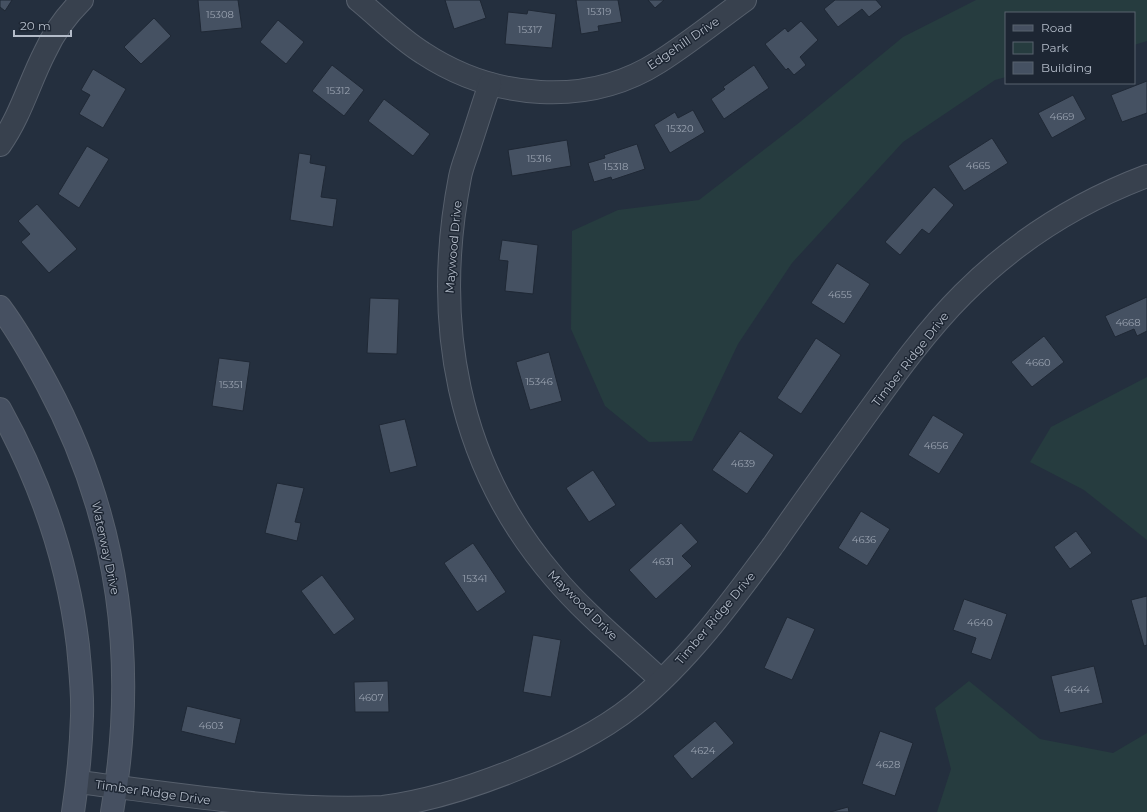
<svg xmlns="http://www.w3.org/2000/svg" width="1147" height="812" viewBox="0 0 1147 812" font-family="Montserrat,sans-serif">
	<rect width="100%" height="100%" fill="#242f3e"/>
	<g fill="#263c3f">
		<path d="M976,0H1147V41L1134,45V13H1006V77L995,80L903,142L792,263L738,344L692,441L649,442L605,406L571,329L572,231L618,210L699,200L800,122L903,37Z"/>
		<path d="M1147,377V540L1084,490L1030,462L1051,427Z"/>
		<path d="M969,681L1040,739L1113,753L1147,733V812H937L951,769L935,708Z"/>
	</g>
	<g fill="#455162" stroke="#1f2835">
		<path d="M0,0H12L5,11L0,7Z"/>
		<path d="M198,0H238L242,28L201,32Z"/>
		<path d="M445,0H480L486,18L454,29Z"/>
		<path d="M576,0H618L622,22L598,26L599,31L581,34Z"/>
		<path d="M648,0H664L655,8Z"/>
		<path d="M835,0H876L882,7L869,17L862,9L838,27L824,9Z"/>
		<path d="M528,10L556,14L552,48L505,44L508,12L527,14Z"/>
		<path d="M154,18L171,36L141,64L124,47Z"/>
		<path d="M278,20L304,42L286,64L260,42Z"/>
		<path d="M801,21L818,40L800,57L806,65L794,75L788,68L786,70L765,44L785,28L788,32Z"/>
		<path d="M332,65L364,90L344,116L312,91Z"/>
		<path d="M754,65L769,88L724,119L711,99L725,89L723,87Z"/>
		<path d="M93,69L126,89L103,128L79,114L90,95L81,90Z"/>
		<path d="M1147,81V113L1122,122L1111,95Z"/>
		<path d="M1073,95L1086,119L1052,138L1038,113Z"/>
		<path d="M384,99L430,134L413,156L368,121Z"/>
		<path d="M693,110L705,132L670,153L654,125L675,112L678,118Z"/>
		<path d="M992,138L1008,163L964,191L948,166Z"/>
		<path d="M567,140L571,166L512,176L508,150Z"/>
		<path d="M637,144L645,169L612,180L611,177L594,182L588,163L605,158L604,155Z"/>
		<path d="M87,146L109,159L79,208L58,194Z"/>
		<path d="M299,153L311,155L310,163L326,166L321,197L337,199L333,227L290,220Z"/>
		<path d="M934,187L954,205L929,234L922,229L900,255L885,242Z"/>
		<path d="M37,204L77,249L49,273L21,242L30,234L18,221Z"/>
		<path d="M502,240L538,245L533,294L505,291L508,261L499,260Z"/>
		<path d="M837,263L870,284L844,324L811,303Z"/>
		<path d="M1147,297V331L1137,336L1134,329L1115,337L1105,316Z"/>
		<path d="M370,298L399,299L397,354L367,353Z"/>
		<path d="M1044,336L1064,362L1032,387L1011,362Z"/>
		<path d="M816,338L841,355L801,414L777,398Z"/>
		<path d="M549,352L562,401L530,410L516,362Z"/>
		<path d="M219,358L250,362L243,411L212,406Z"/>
		<path d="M933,415L964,434L939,474L908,455Z"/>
		<path d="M405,419L417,466L390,473L379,425Z"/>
		<path d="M740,431L774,455L747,494L712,470Z"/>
		<path d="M593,470L616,505L589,522L566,488Z"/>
		<path d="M277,483L304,488L295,522L301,523L297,541L265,533Z"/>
		<path d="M861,511L890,529L867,566L838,548Z"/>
		<path d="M681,523L698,542L682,556L692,566L656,599L629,570Z"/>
		<path d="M1076,531L1092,553L1070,569L1054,547Z"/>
		<path d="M473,543L506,592L477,612L444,563Z"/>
		<path d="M322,575L355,619L334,635L301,591Z"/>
		<path d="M1147,596V645L1144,646L1131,600Z"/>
		<path d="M964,599L1007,614L991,660L971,653L976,638L953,630Z"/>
		<path d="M787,617L815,629L792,680L764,668Z"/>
		<path d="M533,635L561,640L551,697L523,692Z"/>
		<path d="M1094,666L1103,703L1060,713L1051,676Z"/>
		<path d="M388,681L389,712H355L354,682Z"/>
		<path d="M187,706L241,719L235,744L181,731Z"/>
		<path d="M715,721L734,743L692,779L673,756Z"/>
		<path d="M880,731L913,743L895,796L862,784Z"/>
		<path d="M848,807L849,812H830Z"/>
	</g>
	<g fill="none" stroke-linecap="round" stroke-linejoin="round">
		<g stroke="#565f6c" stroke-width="24">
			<g id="minor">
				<path d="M358,0C380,18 399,38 423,53C493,99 587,108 659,62C689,43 716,21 745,0"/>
				<path d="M490,84C483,104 477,124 470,145C467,155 462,166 460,177C432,321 456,463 554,577C585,614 626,647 661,680"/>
				<path d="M0,145C21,115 29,83 45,52C54,32 67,15 82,0"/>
				<path d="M78,782C177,794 282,812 383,807C429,801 475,786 517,769C558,752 599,733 634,705C689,660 732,601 774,544C803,502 833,461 863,419C894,376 925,332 963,294C1015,242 1078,202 1147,176"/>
			</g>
		</g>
		<g stroke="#565f6c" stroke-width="24">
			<g id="secondary">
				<path d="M0,307C18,331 33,358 47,384C119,518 138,663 112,812"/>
				<path d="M0,409C41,483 68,562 78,646C80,669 83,692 82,716C81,748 78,780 73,812"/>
			</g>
		</g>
		<use href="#minor" stroke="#38414e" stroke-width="22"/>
		<use href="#secondary" stroke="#465061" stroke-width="22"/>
	</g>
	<g text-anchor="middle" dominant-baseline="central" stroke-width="3" stroke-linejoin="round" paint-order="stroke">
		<g font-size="10" fill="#98a1af">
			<text x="599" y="11">15319</text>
			<text x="220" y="14">15308</text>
			<text x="530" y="29">15317</text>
			<text x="338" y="90">15312</text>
			<text x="1062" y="116">4669</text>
			<text x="680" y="128">15320</text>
			<text x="539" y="158">15316</text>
			<text x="978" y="165">4665</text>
			<text x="616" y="166">15318</text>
			<text x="840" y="294">4655</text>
			<text x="1128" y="322">4668</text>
			<text x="1038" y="362">4660</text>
			<text x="539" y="381">15346</text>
			<text x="231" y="384">15351</text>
			<text x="936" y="445">4656</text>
			<text x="743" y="463">4639</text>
			<text x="864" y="539">4636</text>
			<text x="663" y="561">4631</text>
			<text x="475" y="578">15341</text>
			<text x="980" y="622">4640</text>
			<text x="1077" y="689">4644</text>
			<text x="371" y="697">4607</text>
			<text x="211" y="725">4603</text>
			<text x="703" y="750">4624</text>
			<text x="888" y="764">4628</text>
		</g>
		<g font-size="12" fill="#b4bcc9" stroke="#1d2633">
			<text transform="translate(683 43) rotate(-34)">Edgehill Drive</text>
			<text transform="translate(453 247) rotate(-85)">Maywood Drive</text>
			<text transform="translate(910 359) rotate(-52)">Timber Ridge Drive</text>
			<text transform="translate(106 548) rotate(78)">Waterway Drive</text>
			<text transform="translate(583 605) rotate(45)">Maywood Drive</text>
			<text transform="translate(715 618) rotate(-50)">Timber Ridge Drive</text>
			<text transform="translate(153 792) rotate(8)">Timber Ridge Drive</text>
		</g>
	</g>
	<rect x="1005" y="12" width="130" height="72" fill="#1d2633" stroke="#59626f"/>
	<rect x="1013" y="25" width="20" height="6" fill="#465061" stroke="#59626f"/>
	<text x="1041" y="32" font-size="12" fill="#b4bcc9">Road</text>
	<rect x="1013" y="42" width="20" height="12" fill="#263c3f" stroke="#59626f"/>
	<text x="1041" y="52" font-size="12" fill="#b4bcc9">Park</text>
	<rect x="1013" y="62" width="20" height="12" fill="#455162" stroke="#59626f"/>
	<text x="1041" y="72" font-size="12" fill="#b4bcc9">Building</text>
	<path d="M14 30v6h57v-6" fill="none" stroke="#b4bcc9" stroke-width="2"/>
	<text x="20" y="30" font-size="12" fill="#b4bcc9" stroke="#1d2633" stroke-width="3" paint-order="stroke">20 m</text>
</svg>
